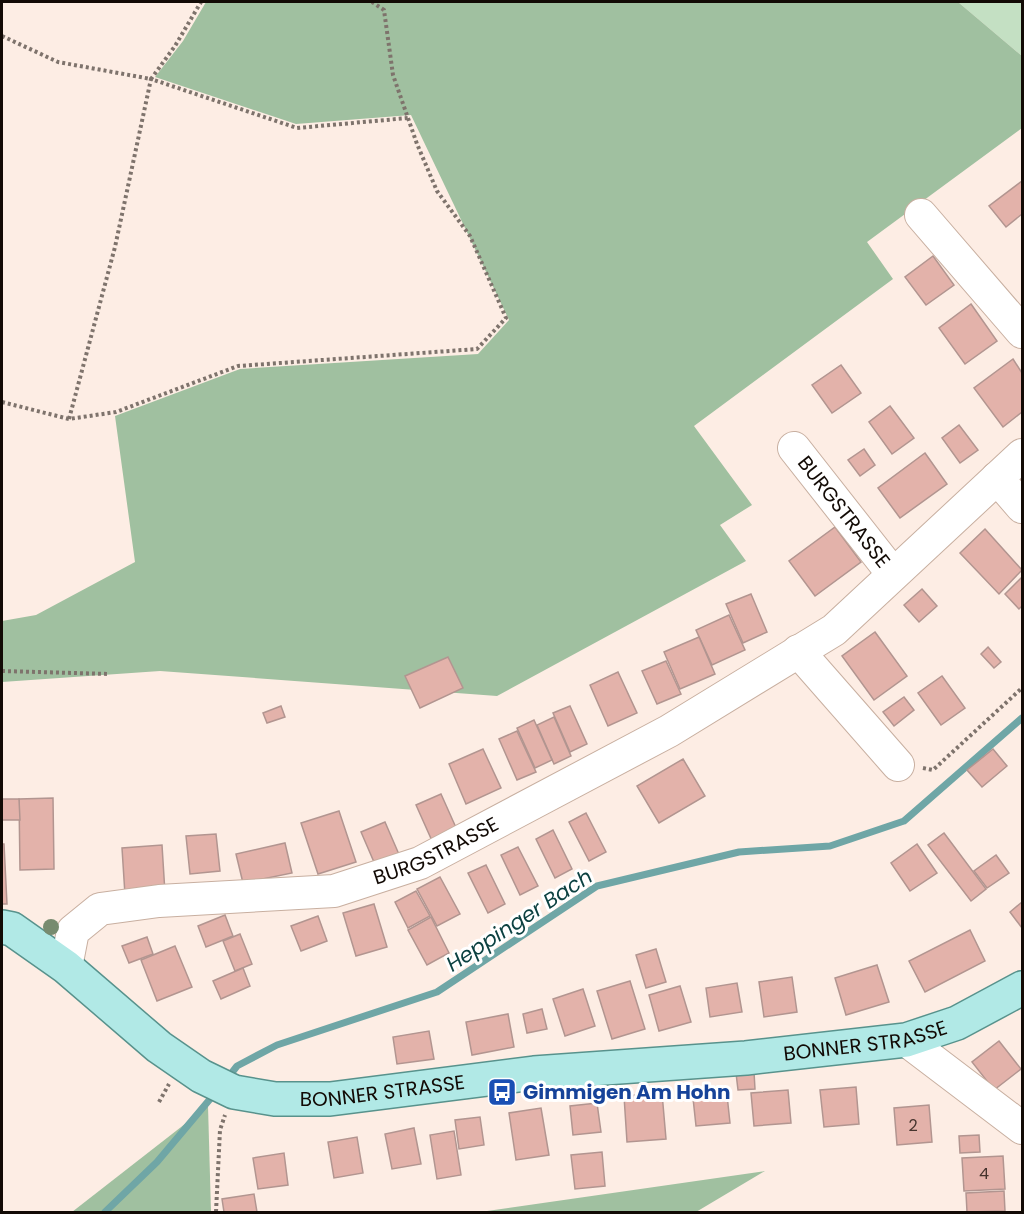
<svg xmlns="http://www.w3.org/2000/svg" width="1024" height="1214" viewBox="0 0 1024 1214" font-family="Poppins,sans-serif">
	<rect width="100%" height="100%" fill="#fdede4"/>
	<path fill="#c4e0c3" d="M958,2H1022V56Z"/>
	<g fill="#a0c0a0">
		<path d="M206,2H958L1022,56V128L867,242L893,279L694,426L752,505L720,525L746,561L497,696L160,671L2,682V621L36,615L135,562L115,416L240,369L478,354L509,320L411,115L296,124L155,77L183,41Z"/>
		<path d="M208,1106L211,1212H72Z"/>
		<path d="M765,1171L696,1212H479H480Z"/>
	</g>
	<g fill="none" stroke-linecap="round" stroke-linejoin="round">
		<g stroke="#6fa6a6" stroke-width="7">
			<path d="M227,1079L237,1066L277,1045L437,992L597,886L739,852L830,846L904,821L1022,718"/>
			<path d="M105,1212L157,1162L216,1092"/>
		</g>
	</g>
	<g fill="#e3b2aa" stroke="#b29590" stroke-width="1.5">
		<path d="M1022,181V214L1006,227L989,206Z"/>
		<path d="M933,256L954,285L926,305L905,277Z"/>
		<path d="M971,304L997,341L965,364L939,328Z"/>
		<path d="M1013,359L1022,373V412L1003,427L974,388Z"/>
		<path d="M841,365L861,393L832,413L812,385Z"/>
		<path d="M890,406L914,438L892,454L869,422Z"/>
		<path d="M959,425L978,450L960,463L942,438Z"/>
		<path d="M864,449L875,465L860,476L848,460Z"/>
		<path d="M925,453L947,484L900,518L878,488Z"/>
		<path d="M835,527L861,562L815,596L789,561Z"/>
		<path d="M985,529L1022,570L999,594L960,553Z"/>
		<path d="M1022,577V606L1019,609L1005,594Z"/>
		<path d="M922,589L937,606L919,622L904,605Z"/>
		<path d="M751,594L767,632L743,643L726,604Z"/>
		<path d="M729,615L745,650L712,665L696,630Z"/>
		<path d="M875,632L907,676L874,700L842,656Z"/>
		<path d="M699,637L715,674L680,689L664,652Z"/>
		<path d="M988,647L1001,662L994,668L981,654Z"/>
		<path d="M448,657L463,688L420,708L405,676Z"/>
		<path d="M666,661L681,694L657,704L642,671Z"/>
		<path d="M618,672L637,713L608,726L590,685Z"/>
		<path d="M942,676L965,708L941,725L918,693Z"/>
		<path d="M904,697L914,710L894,726L883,712Z"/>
		<path d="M281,706L285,717L267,723L263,713Z"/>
		<path d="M570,706L587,744L570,752L553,713Z"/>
		<path d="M554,717L571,756L554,764L537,725Z"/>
		<path d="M534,720L552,760L535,768L517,728Z"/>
		<path d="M517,731L536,772L517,780L499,739Z"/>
		<path d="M483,749L501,788L466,804L449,764Z"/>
		<path d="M993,749L1007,766L982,787L967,770Z"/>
		<path d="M683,759L705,796L659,823L637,786Z"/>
		<path d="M441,794L458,832L433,843L416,805Z"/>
		<path d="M53,798L54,869L20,870L19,799Z"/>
		<path d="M2,799H19L20,820H2Z"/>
		<path d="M339,811L356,862L318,874L301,823Z"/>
		<path d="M586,813L606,852L589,861L569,822Z"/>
		<path d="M385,822L401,859L377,869L361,832Z"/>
		<path d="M553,830L572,869L555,878L536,839Z"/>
		<path d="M944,833L986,889L971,901L928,845Z"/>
		<path d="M216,834L220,871L190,874L186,836Z"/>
		<path d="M285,843L292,873L243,883L236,854Z"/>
		<path d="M2,844H4L7,904H2Z"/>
		<path d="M917,844L937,873L910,891L891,863Z"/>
		<path d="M162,845L165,893L125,895L122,848Z"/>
		<path d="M518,847L538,886L520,895L501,855Z"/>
		<path d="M996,855L1009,873L987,888L974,871Z"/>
		<path d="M486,865L505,904L488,913L468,873Z"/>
		<path d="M440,877L460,914L437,926L417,889Z"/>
		<path d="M416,891L430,916L408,928L395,902Z"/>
		<path d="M1022,902V928L1010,912Z"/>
		<path d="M374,904L387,947L356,956L343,913Z"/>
		<path d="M225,915L233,936L206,947L198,926Z"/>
		<path d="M318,916L327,941L301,951L291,926Z"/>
		<path d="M431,917L449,953L427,965L408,930Z"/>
		<path d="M970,930L985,961L925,992L909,961Z"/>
		<path d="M240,934L252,964L235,971L223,941Z"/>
		<path d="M147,937L153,954L129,963L122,946Z"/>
		<path d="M175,946L192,987L157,1001L141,960Z"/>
		<path d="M656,949L666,982L646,988L636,955Z"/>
		<path d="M877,965L889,1002L846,1015L835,978Z"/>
		<path d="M243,968L250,986L221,999L213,981Z"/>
		<path d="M792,977L797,1012L764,1017L759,982Z"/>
		<path d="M630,981L645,1029L612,1039L597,991Z"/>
		<path d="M737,983L742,1012L710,1017L706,988Z"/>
		<path d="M680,986L691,1022L659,1031L649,995Z"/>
		<path d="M583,989L595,1026L565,1036L553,999Z"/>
		<path d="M542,1009L547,1029L527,1033L523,1014Z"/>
		<path d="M508,1014L514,1047L472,1055L466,1022Z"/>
		<path d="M429,1031L434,1059L397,1064L393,1037Z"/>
		<path d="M999,1041L1021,1069L994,1090L972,1062Z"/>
		<path d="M754,1072L755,1089L738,1090L736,1073Z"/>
		<path d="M856,1087L859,1124L824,1127L820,1090Z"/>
		<path d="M788,1090L791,1123L754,1126L751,1093Z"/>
		<path d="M662,1093L666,1139L627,1142L624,1096Z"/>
		<path d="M727,1095L730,1123L696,1126L693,1098Z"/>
		<path d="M597,1103L601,1132L573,1135L570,1106Z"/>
		<path d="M929,1105L932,1142L897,1145L894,1108Z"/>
		<path d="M541,1108L549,1155L516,1160L509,1113Z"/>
		<path d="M480,1117L484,1145L459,1149L455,1120Z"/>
		<path d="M414,1128L421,1164L392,1169L385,1134Z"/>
		<path d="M454,1131L461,1175L437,1179L430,1135Z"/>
		<path d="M979,1135L980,1152L960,1153L959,1136Z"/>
		<path d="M357,1137L363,1173L334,1178L328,1142Z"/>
		<path d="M602,1152L605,1186L575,1189L571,1155Z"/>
		<path d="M284,1153L288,1185L258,1189L253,1158Z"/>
		<path d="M1003,1156L1005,1189L964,1191L962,1158Z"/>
		<path d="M1004,1191L1005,1211L967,1212L966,1193Z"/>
		<path d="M254,1194L257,1212H224L222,1199Z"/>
	</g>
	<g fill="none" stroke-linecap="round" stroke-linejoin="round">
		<g stroke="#c8afa0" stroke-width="34">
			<g id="minor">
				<path d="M921,215L1022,332"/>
				<path id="s1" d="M794,448L893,574"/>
				<path d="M997,478L1022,507"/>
				<path d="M798,651L898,765"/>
				<path id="s2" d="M66,967L73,931L100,909L159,901L334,891L420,863L669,731L834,630L1022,455"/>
				<path d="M906,1040L1022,1128"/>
			</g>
		</g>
		<g stroke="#58928c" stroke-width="36">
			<g id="major">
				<path id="s3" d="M2,927L12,929L66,967L159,1047L201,1076L234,1092L275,1099H330L534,1073L746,1058L906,1040L957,1023L1022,988"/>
			</g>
		</g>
		<g stroke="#7e736c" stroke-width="4" stroke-dasharray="3 3" stroke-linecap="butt">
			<path d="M2,36L58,62L151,79L175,46L201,2"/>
			<path d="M2,402L69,419L116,412L238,366L477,349L506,318L470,236L437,191L417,144L393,75L384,10L372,2"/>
			<path d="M69,419L115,247L151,79L297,128L408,118"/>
			<path d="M2,671L109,674"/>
			<path d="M923,768L933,770L1022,688"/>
			<path d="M159,1102L169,1084"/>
			<path d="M216,1212L220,1130L225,1115"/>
		</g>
		<use href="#minor" stroke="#fff" stroke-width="32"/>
		<use href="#major" stroke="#b1e9e6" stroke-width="33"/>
	</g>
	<circle fill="#778b6f" cx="51" cy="927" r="8"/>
	<defs>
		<g id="bus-square" transform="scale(1.5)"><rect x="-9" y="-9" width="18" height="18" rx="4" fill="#1a4fb4" stroke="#fff"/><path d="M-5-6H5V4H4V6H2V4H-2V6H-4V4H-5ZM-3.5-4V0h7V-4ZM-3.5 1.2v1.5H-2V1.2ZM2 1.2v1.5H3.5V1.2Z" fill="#fff"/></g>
	</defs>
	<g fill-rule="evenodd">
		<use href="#bus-square" x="502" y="1092"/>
	</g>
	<g text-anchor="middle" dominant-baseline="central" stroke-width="6" stroke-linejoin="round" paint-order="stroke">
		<g font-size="16" fill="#46342e">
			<text x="913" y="1125">2</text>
			<text x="984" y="1173">4</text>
		</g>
		<g font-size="20" fill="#120a05" stroke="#fff">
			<text stroke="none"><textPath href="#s1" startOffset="81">BURGSTRASSE</textPath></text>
			<text stroke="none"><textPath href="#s2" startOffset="416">BURGSTRASSE</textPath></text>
			<text stroke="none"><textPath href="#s3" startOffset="922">BONNER STRASSE</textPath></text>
			<text stroke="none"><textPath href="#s3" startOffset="436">BONNER STRASSE</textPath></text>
		</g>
		<g font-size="20" font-weight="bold" fill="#164399" stroke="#fff" text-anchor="start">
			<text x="523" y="1092">Gimmigen Am Hohn</text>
		</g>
		<g font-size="21" font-style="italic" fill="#0c4141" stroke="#fff">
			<text transform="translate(519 920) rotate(-33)">Heppinger Bach</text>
		</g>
	</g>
	<rect width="1024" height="1214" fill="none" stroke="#120a05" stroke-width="6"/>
</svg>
